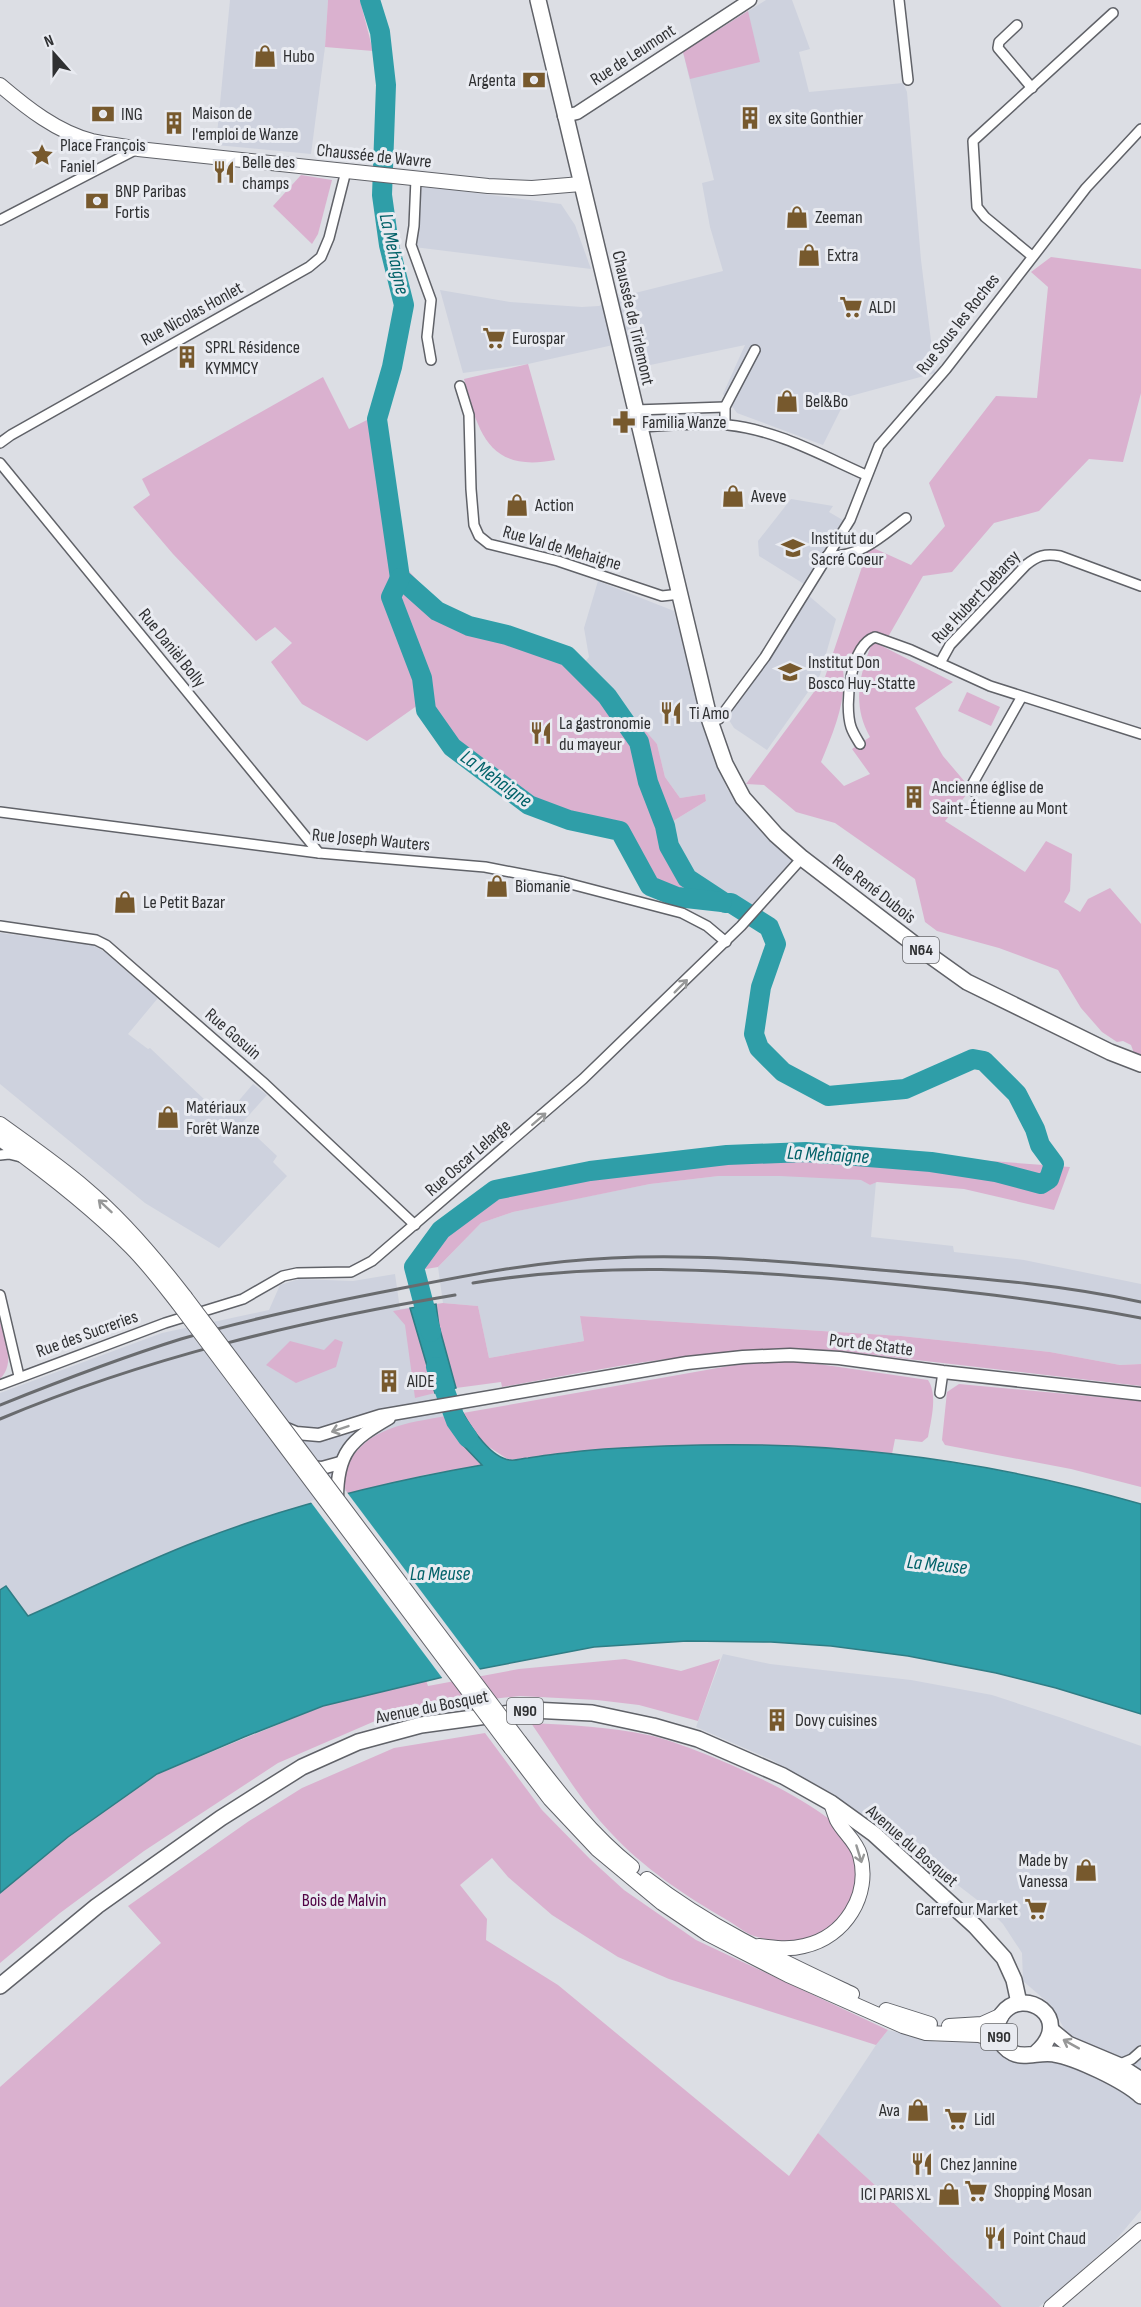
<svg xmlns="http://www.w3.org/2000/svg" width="1141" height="2307" viewBox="0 0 1141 2307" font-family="'Sofia Sans Condensed',sans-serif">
	<rect width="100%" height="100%" fill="#dcdee4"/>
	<g fill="#ced2de">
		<path d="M230,0H328L325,47L311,154L216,145Z"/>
		<path d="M766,0H792L810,49L799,52L809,92L903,83L907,92L921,260L935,373L847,397L823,445L737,413L723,394L745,345L636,368L631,341L528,364L463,373L440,290L510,302L582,307L599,306L619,297L723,271L710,227L702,183L714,180L683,52Z"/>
		<path d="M422,186L561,204L575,225L591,269L414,247Z"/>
		<path d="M791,499L833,506L829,512L846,522L804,584L759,556L758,541Z"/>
		<path d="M598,581L674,611L710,744L727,789L761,830L798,862L759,907L725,903L687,878L669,846L665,826L706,801L705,794L680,798L665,777L657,744L583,664L589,657L584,628Z"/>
		<path d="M809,596L836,619L820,675L767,750L734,728L727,717L761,670Z"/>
		<path d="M0,933L92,945L105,952L158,998L128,1034L148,1049L150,1048L224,1118L253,1084L267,1095L242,1123L277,1156L273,1162L287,1176L219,1248L145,1203L0,1084Z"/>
		<path d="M719,1176H813L862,1180L870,1185L876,1182L871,1237L953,1246L954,1252L1024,1260L1141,1284V1364L1120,1365L1050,1352L901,1336L580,1316L584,1341L489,1358L478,1306L443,1303L438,1267L481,1223L513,1212L555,1203L650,1184Z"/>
		<path d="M395,1274L400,1309L410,1308L435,1393L446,1416L453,1432L482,1465L304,1506L195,1542L28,1616L6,1586L0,1590V1393L162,1333L269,1310L280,1285L299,1279L353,1281Z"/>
		<path d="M723,1654L770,1664L911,1680L992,1695L1059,1717L1141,1746V2072L1068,2036L1052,2006L1023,1981L1022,1953L1003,1924L985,1906L881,1826L772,1760L696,1727Z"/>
		<path d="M888,2030L936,2042L987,2043L994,2045L1008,2061L1019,2064L1036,2060L1054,2058L1105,2078L1141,2101V2210L1115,2241L1039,2307H1002L876,2186L818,2133L876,2045Z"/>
	</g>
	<g fill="#dab1cf">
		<path d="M328,0H360L373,51L325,47Z"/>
		<path d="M748,11L760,62L690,79L683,52Z"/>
		<path d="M301,175L332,180L318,234L312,244L273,206Z"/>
		<path d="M1051,257L1141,269V393L1123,462L1089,459L1039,511L994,523L952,572L923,576L888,637H875L856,661L843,669C847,701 833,733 821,762L844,786L870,774L852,749L870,737C852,705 859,676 872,643H876L953,682L915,708L943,756L971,789L945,821L1025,872L1046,841L1072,854L1070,891L1064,902L1080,912L1088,899L1110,888L1141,924V1059L1135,1056L1131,1045L1123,1041L1117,1042L1102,1032L1081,1008L1058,970L999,948L937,931L925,922L915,879L835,823L796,812L764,785L746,784L825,677L869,546L911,565L945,526L929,483L996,396L1037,398L1048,287L1031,272Z"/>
		<path d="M528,364L555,460C489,473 478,433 464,379Z"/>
		<path d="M323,377L349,429L371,418L386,428L408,570L439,605L477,622L531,635L565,649L623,705L657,744L665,777L680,798L705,794L706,801L665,826L669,846L687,878L725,903L677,897L650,886L620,831L606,834L528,811L445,744L418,705L367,741L302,704L271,662L292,643L275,627L256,641L173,554L133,507L150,495L142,479Z"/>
		<path d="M967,692L1000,707L991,726L958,711Z"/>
		<path d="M808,1147L1070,1167L1054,1210L964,1189L877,1182L870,1185L861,1180L780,1176H719L650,1184L513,1212L481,1223L438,1267L414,1271V1267L441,1230L495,1186L590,1167L748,1148Z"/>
		<path d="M443,1303L478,1306L489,1358L584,1341L580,1316L901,1336L1050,1352L1120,1365L1141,1364V1386L839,1351C721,1344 617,1366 502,1387L501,1382L456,1388L439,1326L436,1304Z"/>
		<path d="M410,1308L435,1393L415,1398L405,1325L393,1311Z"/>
		<path d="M0,1321C5,1341 16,1363 0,1379Z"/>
		<path d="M335,1339L343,1342L336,1367L296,1383L266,1365L290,1341L324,1350Z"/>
		<path d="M798,1361L928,1380C938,1395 931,1420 928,1437L922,1442L895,1439L892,1454L801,1447L703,1445L584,1451L509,1460L486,1445L473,1432L463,1413L746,1363Z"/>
		<path d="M959,1384L1141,1401V1487L1071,1469L945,1445L942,1440L947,1392Z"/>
		<path d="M446,1416L462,1444L482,1465L424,1475L348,1494C342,1485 343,1476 347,1467C365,1427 408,1423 446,1416Z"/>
		<path d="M625,1659L681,1671L720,1659L698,1721L639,1705L597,1700L520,1696L455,1703L389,1715L278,1763L144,1851L60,1913L0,1963V1892L68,1837L158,1774L323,1706L426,1680L428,1686L519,1669Z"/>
		<path d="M531,1723C570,1725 610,1727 648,1735C691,1744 836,1805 853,1845C862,1867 858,1899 842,1917C819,1943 786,1946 754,1936C745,1933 736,1925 727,1920C687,1897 642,1867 611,1833C581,1802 556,1759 531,1723Z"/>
		<path d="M485,1733L542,1810L590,1859L624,1890L696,1940L888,2030L876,2045L669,1979L618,1957L552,1915L508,1877L492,1858L460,1885L487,1919L486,1940L558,1985L789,2176L818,2133L876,2186L1002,2307H0V2087L161,1943L128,1906L249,1821L302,1788L394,1748Z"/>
	</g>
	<g fill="#2f9ea8" stroke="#2f7d85" stroke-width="1.5">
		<path d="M436,1304L439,1326L456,1388L435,1393L410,1308Z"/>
		<path d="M463,1413C472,1429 491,1458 510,1460C516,1461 523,1458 528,1458C546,1455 564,1453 582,1451C622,1447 661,1446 701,1445C849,1442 999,1463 1141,1504V1714L1056,1688L996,1673L908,1656L831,1646L771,1642L687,1641L594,1647L464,1672L323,1706L244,1737L157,1774L68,1837L0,1893V1590L6,1586L28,1616C83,1592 138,1564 195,1542C287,1506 384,1482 482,1465L462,1444L446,1416Z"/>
	</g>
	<path fill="#dcdee4" d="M346,1491L481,1671L443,1679L310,1501Z"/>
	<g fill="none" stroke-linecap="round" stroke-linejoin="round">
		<g stroke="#2f9ea8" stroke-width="20">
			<path d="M370,0L380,32L386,85L382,195L389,245L404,305L392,367L377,419L400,578L437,611L469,626L507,635L567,656L607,696L639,742L648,782L665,826L669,846L687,878L725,903H731L769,927L776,944L761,987L754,1034L759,1048L783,1072L828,1096L905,1089L973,1059L984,1061L1017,1094L1035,1129L1040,1145L1054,1164L1049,1179L1041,1184L996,1172L931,1162L806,1152L727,1155L590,1171L495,1190L441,1230L414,1267L431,1332"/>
			<path d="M400,578L391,597L422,678L426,710L452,747L529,805L569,820L620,831L650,886L677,897L722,902"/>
			<path d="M436,1367L456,1421L468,1438"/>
		</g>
		<g stroke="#606268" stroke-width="12">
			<g id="minor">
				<path d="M899,0L908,80"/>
				<path d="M1017,25L999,42L998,48L1032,88"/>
				<path d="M416,179L414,226L411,245L431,300L427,337L431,360"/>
				<path d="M0,220L137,149"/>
				<path d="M1032,256L985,217L977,207L973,141L1113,13"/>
				<path d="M460,386L469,415L471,489L474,525L479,536L489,544L558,561L662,596L680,594"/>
				<path d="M635,410L725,407"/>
				<path d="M725,424V407L755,350"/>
				<path d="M640,427C668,426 700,422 728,425C777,430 821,455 866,475"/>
				<path d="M0,443L11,435L309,267L321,257L329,238L346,171"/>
				<path d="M0,463L319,853"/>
				<path d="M827,556C860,558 882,536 906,518"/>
				<path d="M940,663L950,645L1026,565C1037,556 1045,553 1060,556L1141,586"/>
				<path d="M710,721L719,719L765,657L850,520L879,446L946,369L1086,188L1141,129"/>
				<path d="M860,744C857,739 853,733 851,727C844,705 850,646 875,637L911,650L990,686L1141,734"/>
				<path d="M973,791V783L1021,698"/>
				<path d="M0,812L319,853L485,867L563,882L682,913L707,926L726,942"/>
				<path d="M0,926L96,940L106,945L265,1084L415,1225"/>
				<path d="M0,1155L9,1154L21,1157"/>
				<path d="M0,1295L19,1376"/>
				<path d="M0,1385L165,1323L243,1299L283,1276L297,1273L351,1272L372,1261L583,1079L741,926L802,858"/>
				<path d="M940,1393L943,1372"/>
				<path d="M1118,2065L1132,2059L1141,2051"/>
			</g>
		</g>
		<g stroke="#606268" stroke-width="15">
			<g id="tertiary">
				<path d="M564,116L577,113L750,0"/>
				<path d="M284,1428L296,1433L319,1435L380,1416L687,1363L743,1357L790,1355L839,1358L943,1372L1141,1394"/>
				<path d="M308,1467L322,1468L340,1463"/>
				<path d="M337,1499C337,1452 351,1440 389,1418"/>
			</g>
		</g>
		<g stroke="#606268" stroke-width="16">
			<g id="secondary">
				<path d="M0,85C27,108 57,132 92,141C107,144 123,146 138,149L488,186L532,188L581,184"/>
				<path d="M0,1124C29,1145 58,1165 85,1188C123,1220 155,1258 185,1297"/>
				<path d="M0,1139C46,1172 91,1207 131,1247C148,1264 163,1284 178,1303"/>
				<path d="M520,1742C554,1786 588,1832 632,1867"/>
				<path d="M511,1748L550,1799L597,1849L662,1903L708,1934L788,1975L903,2026L926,2033L979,2035L1000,2041"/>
				<path d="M647,1879C710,1928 780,1960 852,1994"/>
				<path d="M759,1946C774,1948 789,1950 804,1946C845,1937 871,1895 860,1855C856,1841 844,1833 837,1820C835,1815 833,1809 831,1803"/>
				<path d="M886,2010L930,2024"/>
				<path d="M949,2026L982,2024L1002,2015"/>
				<path d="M1051,2307L1141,2230"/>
			</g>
		</g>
		<g stroke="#606268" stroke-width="18">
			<g id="primary">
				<path d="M538,0L710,721L725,764L743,798L776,835L802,858L918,947L967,982L1110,1052L1141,1064"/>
				<path d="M0,1986L97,1906L221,1818L302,1767L358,1742L421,1725L532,1710L592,1713L653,1726L698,1739L783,1776L831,1803L874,1834L975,1926L1004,1958L1014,1980L1019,2003"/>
				<path d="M1051,2030L1068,2044L1118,2065L1141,2080"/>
				<path d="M1036,2053C1076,2018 1023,1985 1002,2014C992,2028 999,2046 1013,2053C1025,2059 1041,2051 1054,2054C1075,2057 1125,2081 1141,2096"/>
			</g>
		</g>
		<use href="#minor" stroke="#fff" stroke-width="9"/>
		<use href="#tertiary" stroke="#fff" stroke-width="12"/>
		<use href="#secondary" stroke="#fff" stroke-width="14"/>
		<use href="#primary" stroke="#fff" stroke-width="15"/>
		<g stroke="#696b6e" stroke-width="3">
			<path d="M473,1283C599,1262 722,1269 848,1280C946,1289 1044,1299 1141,1318"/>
			<path d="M0,1405C60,1381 120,1358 181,1339C252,1318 325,1303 398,1289C469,1275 539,1261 612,1258C705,1253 798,1263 892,1271C975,1278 1059,1284 1141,1302"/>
			<path d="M0,1419C145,1358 300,1321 455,1295"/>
		</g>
		<g stroke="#606268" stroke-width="16" stroke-linecap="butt">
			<g id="secondary-bridge">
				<path d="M185,1297L520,1742"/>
				<path d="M178,1303L511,1748"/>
			</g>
		</g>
		<use href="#secondary-bridge" stroke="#fff" stroke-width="14"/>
	</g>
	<defs><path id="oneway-shaft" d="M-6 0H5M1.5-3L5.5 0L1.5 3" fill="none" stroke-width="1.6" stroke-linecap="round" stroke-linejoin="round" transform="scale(1.5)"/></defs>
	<g stroke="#979898">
		<use href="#oneway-shaft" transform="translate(681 986) rotate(-45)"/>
		<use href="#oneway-shaft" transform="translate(539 1119) rotate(-41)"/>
		<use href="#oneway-shaft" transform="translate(105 1206) rotate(-137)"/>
		<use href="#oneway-shaft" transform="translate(340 1429) rotate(161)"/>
		<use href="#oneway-shaft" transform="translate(859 1854) rotate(73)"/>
		<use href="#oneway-shaft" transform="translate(1071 2044) rotate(-151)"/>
	</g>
	<defs>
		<g id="shop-bare" transform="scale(1.8)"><path d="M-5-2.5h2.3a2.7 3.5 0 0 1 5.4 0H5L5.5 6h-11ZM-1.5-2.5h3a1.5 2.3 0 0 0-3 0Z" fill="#77592d" stroke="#e9ebf1" stroke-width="2.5" paint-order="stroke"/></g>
		<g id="bank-bare" transform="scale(1.8)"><path d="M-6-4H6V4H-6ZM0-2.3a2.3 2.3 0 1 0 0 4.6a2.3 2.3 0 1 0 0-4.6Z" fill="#77592d" stroke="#e9ebf1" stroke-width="2.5" paint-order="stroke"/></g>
		<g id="building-bare" transform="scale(1.8)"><path d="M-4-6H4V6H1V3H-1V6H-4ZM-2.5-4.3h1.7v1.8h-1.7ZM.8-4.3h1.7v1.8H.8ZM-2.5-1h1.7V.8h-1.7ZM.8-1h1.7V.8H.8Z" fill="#77592d" stroke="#e9ebf1" stroke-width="2.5" paint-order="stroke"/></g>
		<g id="sight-bare" transform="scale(1.8)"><path d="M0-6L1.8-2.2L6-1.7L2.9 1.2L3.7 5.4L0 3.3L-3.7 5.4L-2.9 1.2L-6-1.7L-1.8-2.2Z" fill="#77592d" stroke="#e9ebf1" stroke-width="2.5" paint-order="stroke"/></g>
		<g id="restaurant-bare" transform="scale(1.8)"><path d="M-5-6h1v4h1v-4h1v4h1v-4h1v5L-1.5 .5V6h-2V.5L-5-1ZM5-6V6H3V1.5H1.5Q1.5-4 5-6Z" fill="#77592d" stroke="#e9ebf1" stroke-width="2.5" paint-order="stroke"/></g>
		<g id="supermarket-bare" transform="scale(1.8)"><path d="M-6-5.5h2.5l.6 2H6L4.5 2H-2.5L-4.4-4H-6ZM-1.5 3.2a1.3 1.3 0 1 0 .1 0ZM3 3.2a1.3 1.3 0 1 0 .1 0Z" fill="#77592d" stroke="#e9ebf1" stroke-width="2.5" paint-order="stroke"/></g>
		<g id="pharmacy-bare" transform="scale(1.8)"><path d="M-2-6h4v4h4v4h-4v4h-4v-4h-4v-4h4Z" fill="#77592d" stroke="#e9ebf1" stroke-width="2.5" paint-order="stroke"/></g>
		<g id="school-bare" transform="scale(1.8)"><path d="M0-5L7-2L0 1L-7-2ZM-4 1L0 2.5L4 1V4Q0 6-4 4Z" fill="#77592d" stroke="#e9ebf1" stroke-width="2.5" paint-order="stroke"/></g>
	</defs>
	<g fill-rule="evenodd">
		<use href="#shop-bare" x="265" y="56"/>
		<use href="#bank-bare" x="534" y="80"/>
		<use href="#bank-bare" x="103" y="114"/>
		<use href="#building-bare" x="750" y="118"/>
		<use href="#building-bare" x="174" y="123"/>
		<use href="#sight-bare" x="42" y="155"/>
		<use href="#restaurant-bare" x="224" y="172"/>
		<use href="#bank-bare" x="97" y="201"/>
		<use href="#shop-bare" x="797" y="217"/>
		<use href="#shop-bare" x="809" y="255"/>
		<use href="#supermarket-bare" x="851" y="307"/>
		<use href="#supermarket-bare" x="494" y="338"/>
		<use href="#building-bare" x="187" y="357"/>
		<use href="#shop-bare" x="787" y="401"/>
		<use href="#pharmacy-bare" x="624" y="422"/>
		<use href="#shop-bare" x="733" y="496"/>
		<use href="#shop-bare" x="517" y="505"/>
		<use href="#school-bare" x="793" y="548"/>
		<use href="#school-bare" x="790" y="672"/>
		<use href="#restaurant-bare" x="671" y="713"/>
		<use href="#restaurant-bare" x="541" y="733"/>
		<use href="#building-bare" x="914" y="797"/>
		<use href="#shop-bare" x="497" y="886"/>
		<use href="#shop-bare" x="125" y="902"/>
		<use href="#shop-bare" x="168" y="1117"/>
		<use href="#building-bare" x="389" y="1381"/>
		<use href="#building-bare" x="777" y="1720"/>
		<use href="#shop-bare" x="1086" y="1870"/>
		<use href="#supermarket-bare" x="1036" y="1909"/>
		<use href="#shop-bare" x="918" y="2110"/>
		<use href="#supermarket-bare" x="956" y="2119"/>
		<use href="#restaurant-bare" x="922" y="2164"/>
		<use href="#supermarket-bare" x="976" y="2191"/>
		<use href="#shop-bare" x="949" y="2194"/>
		<use href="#restaurant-bare" x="995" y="2238"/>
	</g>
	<g text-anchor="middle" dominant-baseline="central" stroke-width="6" stroke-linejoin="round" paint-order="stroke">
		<g fill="#e9ebf1" stroke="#67686b" stroke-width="1.5">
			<rect x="903" y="937" width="36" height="26" rx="4.5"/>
			<rect x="507" y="1698" width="36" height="26" rx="4.5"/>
			<rect x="981" y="2024" width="36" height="26" rx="4.5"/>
		</g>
		<g font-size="16" font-weight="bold" fill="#2f3032">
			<text x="921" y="950">N64</text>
			<text x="525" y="1711">N90</text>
			<text x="999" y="2037">N90</text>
		</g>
		<g font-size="18" fill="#2f3032" stroke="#e9ebf1">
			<text transform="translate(633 55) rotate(-33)">Rue de Leumont</text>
			<text transform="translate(374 156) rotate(6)">Chaussée de Wavre</text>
			<text transform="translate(192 314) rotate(-29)">Rue Nicolas Honlet</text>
			<text transform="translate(633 318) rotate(77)">Chaussée de Tirlemont</text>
			<text transform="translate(958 324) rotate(-52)">Rue Sous les Roches</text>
			<text transform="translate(562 548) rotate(16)">Rue Val de Mehaigne</text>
			<text transform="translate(976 597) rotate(-47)">Rue Hubert Debarsy</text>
			<text transform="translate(172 648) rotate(51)">Rue Danièl Bolly</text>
			<text transform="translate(371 840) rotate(5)">Rue Joseph Wauters</text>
			<text transform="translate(874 889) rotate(38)">Rue René Dubois</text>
			<text transform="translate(233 1034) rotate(41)">Rue Gosuin</text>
			<text transform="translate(468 1158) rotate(-41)">Rue Oscar Lelarge</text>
			<text transform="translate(87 1334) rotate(-20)">Rue des Sucreries</text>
			<text transform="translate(871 1345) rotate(7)">Port de Statte</text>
			<text transform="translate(432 1707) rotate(-11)">Avenue du Bosquet</text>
			<text transform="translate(912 1846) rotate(41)">Avenue du Bosquet</text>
		</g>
		<g font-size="18" fill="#2f3032" stroke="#e9ebf1" text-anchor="start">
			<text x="283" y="56">Hubo</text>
			<text x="516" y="80" text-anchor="end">Argenta</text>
			<text x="192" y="113">Maison de<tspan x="192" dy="21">l'emploi de Wanze</tspan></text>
			<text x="121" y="114">ING</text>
			<text x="768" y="118">ex site Gonthier</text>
			<text x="60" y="145">Place François<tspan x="60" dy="21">Faniel</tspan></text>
			<text x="242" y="162">Belle des<tspan x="242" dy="21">champs</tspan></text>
			<text x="115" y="191">BNP Paribas<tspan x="115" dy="21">Fortis</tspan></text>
			<text x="815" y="217">Zeeman</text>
			<text x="827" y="255">Extra</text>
			<text x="869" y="307">ALDI</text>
			<text x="512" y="338">Eurospar</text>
			<text x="205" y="347">SPRL Résidence<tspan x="205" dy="21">KYMMCY</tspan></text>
			<text x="805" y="401">Bel&amp;Bo</text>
			<text x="642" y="422">Familia Wanze</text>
			<text x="751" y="496">Aveve</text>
			<text x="535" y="505">Action</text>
			<text x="811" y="538">Institut du<tspan x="811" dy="21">Sacré Coeur</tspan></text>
			<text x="808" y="662">Institut Don<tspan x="808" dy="21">Bosco Huy-Statte</tspan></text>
			<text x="689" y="713">Ti Amo</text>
			<text x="559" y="723">La gastronomie<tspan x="559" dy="21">du mayeur</tspan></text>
			<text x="932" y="787">Ancienne église de<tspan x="932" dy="21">Saint-Étienne au Mont</tspan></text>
			<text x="515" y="886">Biomanie</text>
			<text x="143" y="902">Le Petit Bazar</text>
			<text x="186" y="1107">Matériaux<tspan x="186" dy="21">Forêt Wanze</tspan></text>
			<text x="407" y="1381">AIDE</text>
			<text x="795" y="1720">Dovy cuisines</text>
			<text x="1068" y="1860" text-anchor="end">Made by<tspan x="1068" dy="21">Vanessa</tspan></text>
			<text x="1018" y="1909" text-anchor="end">Carrefour Market</text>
			<text x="900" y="2110" text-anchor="end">Ava</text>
			<text x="974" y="2119">Lidl</text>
			<text x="940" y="2164">Chez Jannine</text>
			<text x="994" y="2191">Shopping Mosan</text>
			<text x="931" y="2194" text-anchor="end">ICI PARIS XL</text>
			<text x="1013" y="2238">Point Chaud</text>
		</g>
		<g font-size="18" fill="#500345" stroke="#e9ebf1">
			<text x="344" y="1900">Bois de Malvin</text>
		</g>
		<g font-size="20" font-style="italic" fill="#006168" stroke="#e9ebf1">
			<text transform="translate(394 254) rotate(78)">La Mehaigne</text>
			<text transform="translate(496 779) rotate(36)">La Mehaigne</text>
			<text transform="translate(828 1155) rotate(3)">La Mehaigne</text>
			<text transform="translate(937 1565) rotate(6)">La Meuse</text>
			<text x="440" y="1574">La Meuse</text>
		</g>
	</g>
	<g transform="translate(54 54) rotate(339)" stroke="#e9ebf1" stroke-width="4.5" paint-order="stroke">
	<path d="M0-4.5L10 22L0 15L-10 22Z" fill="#2f3032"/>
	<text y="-9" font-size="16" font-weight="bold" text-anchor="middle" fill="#2f3032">N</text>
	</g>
</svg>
